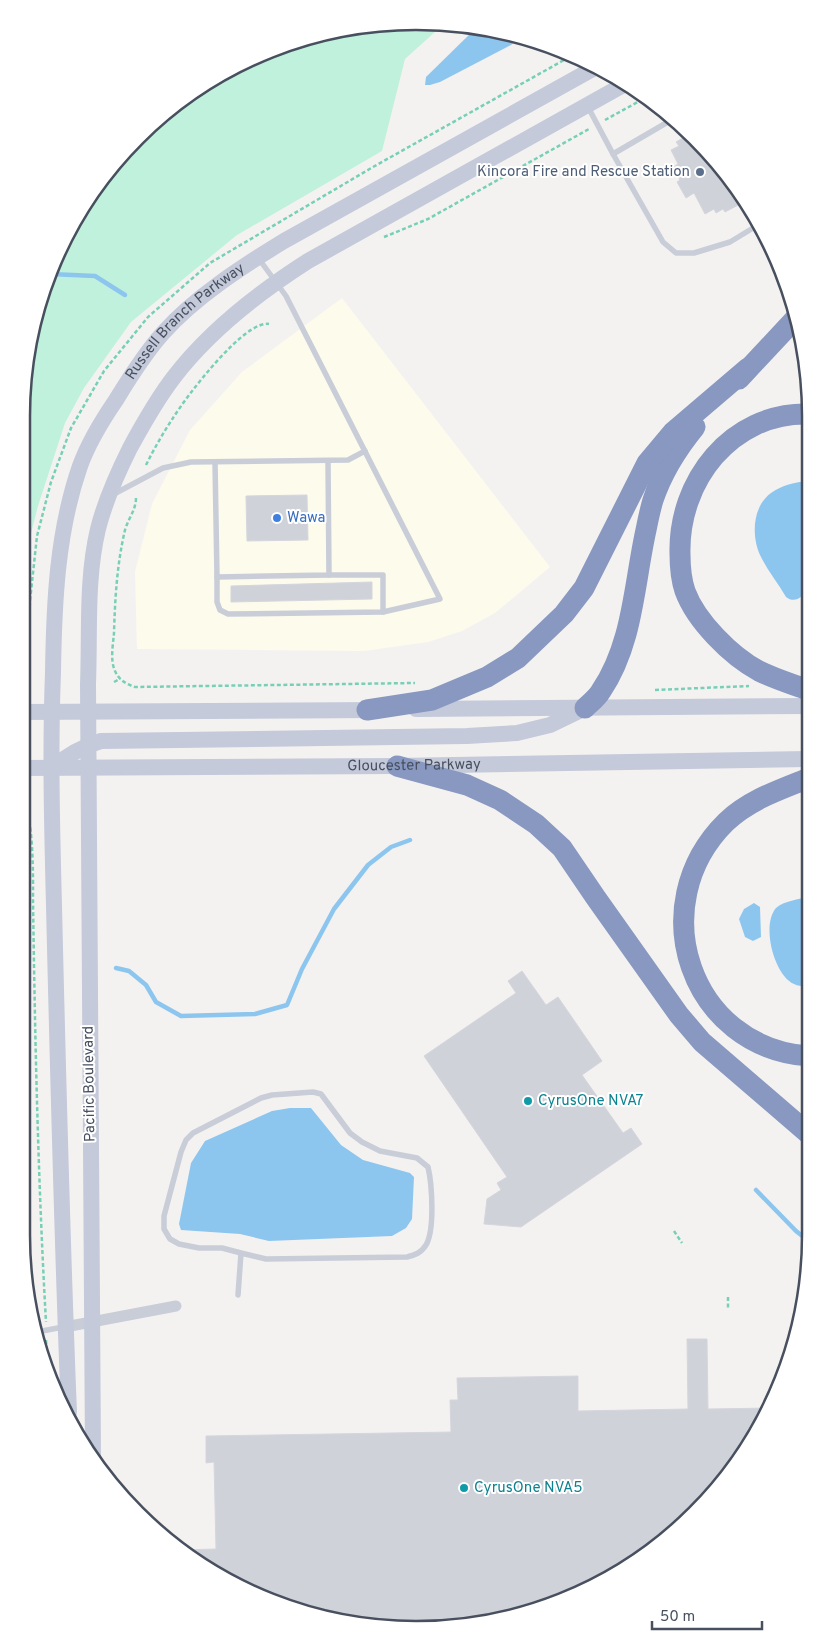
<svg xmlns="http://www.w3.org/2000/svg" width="832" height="1651" viewBox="0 0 832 1651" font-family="Overpass,sans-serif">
	<rect width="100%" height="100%" fill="#f4f2f1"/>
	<path fill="#fdfbec" d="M342,298L550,567L495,613L462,631L428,642L364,651L137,649L135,572L152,504L190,430L242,372Z"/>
	<path fill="#c0f1dd" d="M445,23L405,59L382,151L237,235L131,322L84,388L65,423L38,506L26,553L22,589V390L35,314L62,242L103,176L156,119L218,74L289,42L364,25Z"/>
	<g fill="#8cc6ef">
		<path d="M476,28L518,35L521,37L511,45L440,82L430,85H425L426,77Z"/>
		<path d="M808,481V588C803,597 795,604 786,597C778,583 768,571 761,557C751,537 752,507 771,493C782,485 795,482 808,481Z"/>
		<path d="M809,897V983L805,986C801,986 798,986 794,984C774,975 761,925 776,908C784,901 799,899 809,897Z"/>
		<path d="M754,903L760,907L761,937L753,941L745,937L739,919L744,909Z"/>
		<path d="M290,1108H311L341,1145L363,1160L410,1173L414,1177L412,1219L406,1228L392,1236L269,1241L240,1234L181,1230L179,1224L191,1163L205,1141L272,1111Z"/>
	</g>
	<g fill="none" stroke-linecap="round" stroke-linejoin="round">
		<g stroke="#8cc6ef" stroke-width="4.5">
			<path d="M50,274L95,276L125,295"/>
			<path d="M116,968L129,971L146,985L156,1002L181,1016L255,1014L287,1005L302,969L334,909L368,865L391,847L410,840"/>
			<path d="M22,975L25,976"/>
			<path d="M756,1190L796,1231L810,1242"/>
		</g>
	</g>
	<g fill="#d0d2d9" stroke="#d5d6dd">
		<path d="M688,135L729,176L744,202L725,212L723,209L716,213L714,209L705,214L694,193L686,198L677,182L680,180L673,167L678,164L671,150L679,146L676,142Z"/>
		<path d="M307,495L308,540L247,541L246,496Z"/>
		<path d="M372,582V599L231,602V586Z"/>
		<path d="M522,971L546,1005L558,997L602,1061L582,1075L623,1133L631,1128L642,1144L521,1227L484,1224L487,1199L501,1190L497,1183L507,1177L424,1056L516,993L508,981Z"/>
		<path d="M687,1339H707L708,1409L771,1408L770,1409L695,1514L590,1589L467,1626L339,1622L218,1577L181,1550L216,1549L214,1462L206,1463V1436L451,1432L450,1400H458L457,1378L578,1376V1411L688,1409Z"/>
	</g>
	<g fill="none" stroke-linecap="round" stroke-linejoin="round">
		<g stroke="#77d0b6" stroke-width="2.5" stroke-dasharray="4 2.5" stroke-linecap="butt">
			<path d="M605,120L647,97"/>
			<path d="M384,237L428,219L589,129"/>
			<path d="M146,465C154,449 163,433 173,418C186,397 244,320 269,324"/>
			<path d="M136,498C136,510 128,519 125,530C117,564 115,598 114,633C113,645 110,660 115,671C119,680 126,684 135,687L415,683"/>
			<path d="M22,677L27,668L30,601L37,536L51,482L71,428L104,371L148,317L210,263L373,167L573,55"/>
			<path d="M114,682L120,679"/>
			<path d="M22,687L23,689"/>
			<path d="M655,690L749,686"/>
			<path d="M23,803C34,817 33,879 33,900C35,1040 38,1181 46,1322"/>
			<path d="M674,1231L682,1243"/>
			<path d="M728,1297V1310"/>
			<path d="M46,1340L48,1372"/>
		</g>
		<g stroke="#c8cdd8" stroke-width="5.5">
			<path d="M588,107L613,154L663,242L676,253H694L730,242L758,225"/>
			<path d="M613,154L673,119"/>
			<path d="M215,462L217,577L329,575L328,461"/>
			<path d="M114,494L163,468L191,462L348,460L365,451"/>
			<path d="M329,575H383V612"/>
			<path d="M217,577V602L220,610L228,614L383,612L440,599L286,296L259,259"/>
			<path d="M238,1295L241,1253L266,1259L407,1257C415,1255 421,1253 426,1245C435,1230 432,1184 428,1167L417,1158L380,1151L362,1142L350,1133L321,1094L313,1092L272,1095L261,1098L193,1133L186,1140L181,1152L164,1216V1229L170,1239L179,1244L199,1248H222L241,1253"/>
			<path d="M37,1332L63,1327"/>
		</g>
		<path stroke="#c8cdd8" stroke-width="11" d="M65,1327L176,1306"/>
		<g stroke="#c4cada" stroke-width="16">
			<path d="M416,709L808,706"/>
			<path d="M22,712L379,710"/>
			<path id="s1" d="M22,768L397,766L808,759"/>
			<path d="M51,769C67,755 81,747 101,741L467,736L517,733L550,725L581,710"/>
			<path id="s2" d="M69,1412C62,1243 58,1075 54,906C52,828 50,750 53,672C54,603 57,532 80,466C88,444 103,419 116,400C130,377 145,353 163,333C195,297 243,266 284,241L598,66"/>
			<path d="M93,1456L88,684C90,633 86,579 98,529C105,501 117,474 130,448C143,424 157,399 174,377C210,330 258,293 308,261L625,84"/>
		</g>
		<g stroke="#8898c0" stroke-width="21">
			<path d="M739,379L795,319"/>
			<path d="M807,414C731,413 678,481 680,554C680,567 681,579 685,591C696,621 731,656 759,671C775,679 792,684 808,690"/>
			<path d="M585,708C590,703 597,698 601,691C633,644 634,584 646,530C648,520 650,510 653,500C662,473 677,449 695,427"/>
			<path d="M367,710L432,700L487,677L518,658L564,614L584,588L647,463L673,432L748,368"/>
			<path d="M397,766L467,785L500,800L536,824L562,848L596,898L679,1015L702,1042L810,1135"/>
			<path d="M809,778C779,790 749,800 726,822C642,905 690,1048 809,1056"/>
		</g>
	</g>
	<circle fill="#5c6f8a" stroke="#fff" stroke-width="2" cx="700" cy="172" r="5"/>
	<circle fill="#3f7fe0" stroke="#fff" stroke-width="2" cx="277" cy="518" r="5"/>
	<g fill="#0f9aa8" stroke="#fff" stroke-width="2">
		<circle cx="528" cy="1101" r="5"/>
		<circle cx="464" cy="1488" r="5"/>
	</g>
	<g text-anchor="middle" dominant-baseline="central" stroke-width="4" stroke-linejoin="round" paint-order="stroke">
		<g font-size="15" fill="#4e5e75" stroke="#fff" text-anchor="end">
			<text x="690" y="172">Kincora Fire and Rescue Station</text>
		</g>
		<g font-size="15" fill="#48505f" stroke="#fff">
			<text stroke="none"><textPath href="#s2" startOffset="1130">Russell Branch Parkway</textPath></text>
			<text stroke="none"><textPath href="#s1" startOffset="392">Gloucester Parkway</textPath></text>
			<text transform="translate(90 1084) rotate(-91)">Pacific Boulevard</text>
		</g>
		<g font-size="15" fill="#366cbe" stroke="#fff" text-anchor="start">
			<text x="287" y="518">Wawa</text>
		</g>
		<g font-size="15" fill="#0d838f" stroke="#fff" text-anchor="start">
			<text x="538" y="1101">CyrusOne NVA7</text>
			<text x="474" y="1488">CyrusOne NVA5</text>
		</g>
	</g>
	<path d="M0 0H832V1651H0ZM416 30H416A386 386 0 0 1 802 416V1235A386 386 0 0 1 416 1621H416A386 386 0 0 1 30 1235V416A386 386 0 0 1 416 30Z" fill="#fff" fill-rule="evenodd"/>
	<path fill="none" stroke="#48505f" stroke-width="2.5" d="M416 30H416A386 386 0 0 1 802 416V1235A386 386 0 0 1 416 1621H416A386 386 0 0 1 30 1235V416A386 386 0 0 1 416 30Z"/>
	<path d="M652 1621v8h110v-8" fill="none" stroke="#48505f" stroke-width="2.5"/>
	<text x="660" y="1621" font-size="15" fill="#48505f" stroke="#ffffff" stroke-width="4" paint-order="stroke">50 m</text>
</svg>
